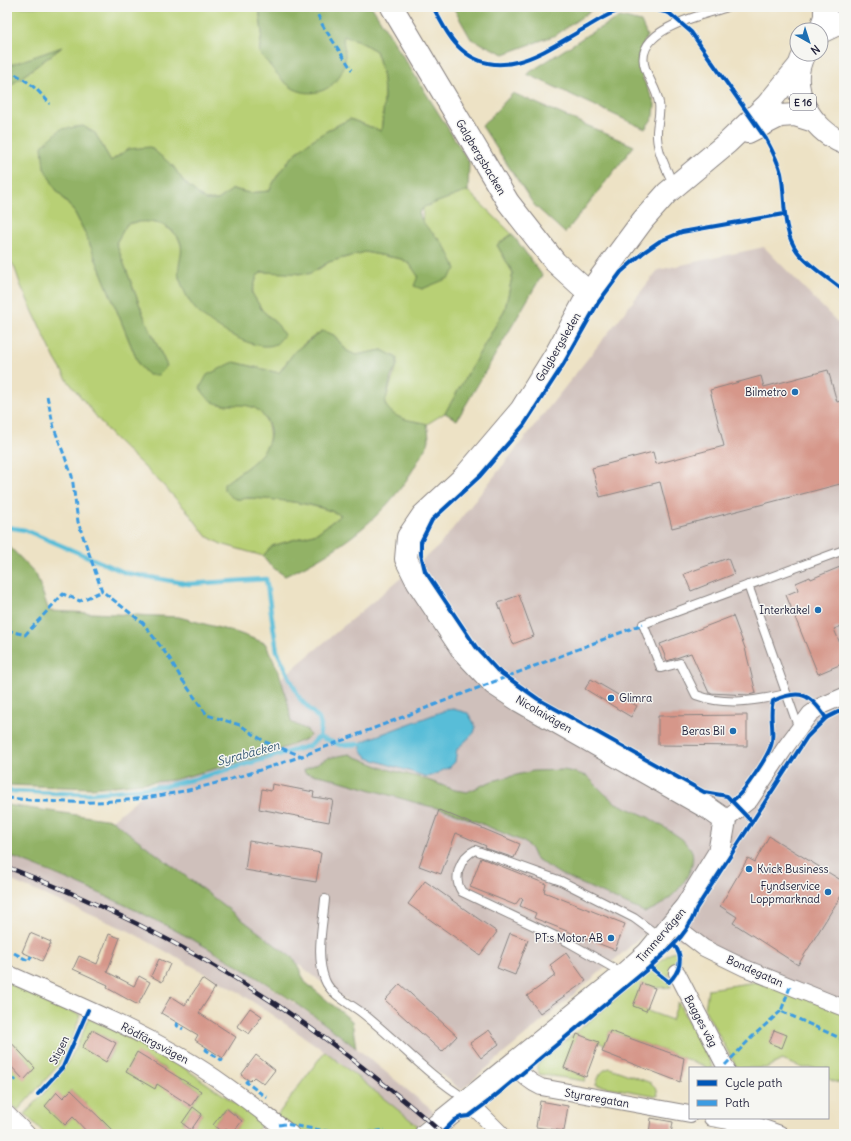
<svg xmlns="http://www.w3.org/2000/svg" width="851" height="1141" viewBox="0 0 851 1141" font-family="Delius,sans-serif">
	<rect width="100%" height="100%" fill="#f6f6f2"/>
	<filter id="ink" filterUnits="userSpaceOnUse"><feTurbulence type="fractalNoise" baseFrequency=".025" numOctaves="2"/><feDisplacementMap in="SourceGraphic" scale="8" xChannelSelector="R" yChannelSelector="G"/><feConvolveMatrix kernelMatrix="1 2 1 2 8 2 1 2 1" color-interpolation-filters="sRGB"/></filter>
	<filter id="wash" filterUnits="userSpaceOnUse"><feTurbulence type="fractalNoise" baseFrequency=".012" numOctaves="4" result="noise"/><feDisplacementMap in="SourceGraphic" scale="16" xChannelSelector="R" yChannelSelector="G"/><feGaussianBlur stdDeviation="0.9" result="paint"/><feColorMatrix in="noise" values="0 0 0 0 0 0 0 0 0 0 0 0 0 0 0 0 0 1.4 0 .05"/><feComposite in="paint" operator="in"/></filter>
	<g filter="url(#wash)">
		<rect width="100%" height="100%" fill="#ede2c5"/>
		<g fill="#cfc0bb">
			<path d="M764,247L844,329V1007L652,928L461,1090L112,820L438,547L658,270Z"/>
			<path d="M7,855L80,885L139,911L197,942L248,972L342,1036L434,1112L418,1126L329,1054L237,991L129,931L7,879Z"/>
		</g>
		<g fill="#b8d075" stroke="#6d7958" fill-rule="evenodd">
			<path d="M7,7H259L262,33L259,53L270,63L344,57L343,36L357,40L376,51C386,78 385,103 381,131L350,119C325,131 298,146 282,169C277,175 273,184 269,191L249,193L233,189L218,200H205L184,182L173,166L128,149L111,161L95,133L55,188L75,213L86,235L139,365L148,375L167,366L145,319L116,243L127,224L142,221L161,224L172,231L178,237L182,247L179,278L190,302L233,336L257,344L278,325L262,310L252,293L257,276L262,272H287L299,274L319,269L329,262L365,252L401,259L409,263L418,276L422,289L434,283L430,231L422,223L423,207L468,191L512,234L497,245L513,273L505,309L445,413L427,424C408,419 395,422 384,404L397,365V358L382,350L356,355L347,351L334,335L322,331C303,343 291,354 279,373L234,362L223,405C232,404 244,403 253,407C267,414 274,434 266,448C260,460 243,470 232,478L235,499C266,496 313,503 341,515L317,533L272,546L263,556L221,544L206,536L188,512L163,485L111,435L68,381L55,359L21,286L14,266L7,257V88L61,48L7,66Z"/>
			<path d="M678,949L680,962C669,967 666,976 671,987L655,988L642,983L634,1006L672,1020L678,1002L713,1068H705V1066L610,1031L605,1045L577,1034L564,1068L586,1077L585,1081L539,1074L537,1066L540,1062L668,955Z"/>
			<path d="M763,981L844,1014V1085L828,1079V1068H803L782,1060L766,1068H737L705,1010L708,989Z"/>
			<path d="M7,982L80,1015L75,1031L58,1066L18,1110L7,1099V1036L11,1032L7,1028ZM20,1052L35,1068L24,1079L8,1063Z"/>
			<path d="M88,1018L118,1031L177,1063L263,1122L255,1134H116L101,1118L86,1131L89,1134H45L25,1114C55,1081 74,1061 88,1018ZM92,1030L116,1043L107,1061H106ZM137,1053L166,1069L155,1088L126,1072ZM181,1078L201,1091L191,1106L171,1093ZM71,1090L86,1104L65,1125L45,1106L57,1093L63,1098ZM193,1107L202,1114L191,1129L182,1123ZM226,1108L242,1121L232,1134L213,1125Z"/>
			<path d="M325,1051L418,1126L410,1134H296L276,1117Z"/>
			<path d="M610,1068L651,1083L657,1089L658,1096L596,1085C599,1075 601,1070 610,1068Z"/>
		</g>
		<g fill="#92b266" stroke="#5a6a50">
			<path d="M259,7H372L469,162L468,191L424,207L419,213C423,224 429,230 438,238C446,247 452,258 456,269L449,278L422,289L414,286L418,276L409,263L401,259L365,252L329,262L309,274L262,272L257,276L252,293L262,310L278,325L284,335C282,337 279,342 276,344C257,354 213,326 200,314C190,305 184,292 180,280C174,267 188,250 177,236C165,220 144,220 127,224L116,243L145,319L167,366L158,375H148L139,365L86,235L75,213L55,188L44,168L42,146L61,129L83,126L95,133L111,161L128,149L150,147L173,166L184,182L205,200H218L233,189L249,193L269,191C273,184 277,175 282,169C298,146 325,131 350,119L381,131C385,104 386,77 376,51L357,40L343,36C343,44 346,53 345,61C341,86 317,100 294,89C281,82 270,64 259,53L262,33Z"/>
			<path d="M453,7H596L556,35L504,54L471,39Z"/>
			<path d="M620,17L641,22L647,36L638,56L643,79L655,104L654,116L645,129L527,74L587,35Z"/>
			<path d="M62,47L7,88V66Z"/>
			<path d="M513,93L634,146L565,233L534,205L482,126Z"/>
			<path d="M512,234L542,275L457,420L445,413L505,309L513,273L497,245Z"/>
			<path d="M322,331L334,335L347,351L356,355L382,350L397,358V365L391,377L385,404C395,421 409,419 427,424C428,429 429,435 429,440C428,446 421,455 418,461C389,515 339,551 285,576L272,567L263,556L272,546L317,533L341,515C312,502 280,500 249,498C245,498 240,500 236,499C231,498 227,493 224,490V484C241,471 282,449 267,421C263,415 259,409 252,407C239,402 221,409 210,400C206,397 203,392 200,388L207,375L234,362L279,373L295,351Z"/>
			<path d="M7,544L36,574L49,611L179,617L238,633L265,643L279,672L288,703L291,722L307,730L310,735L306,739L266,755L173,780L92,788L7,785Z"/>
			<path d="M349,754L383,768L425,779L455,790L467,792L492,781L533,771L564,770L573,772L587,776L605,794L616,803L648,817L670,831L682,839L692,851C698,875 666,908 644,912L560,874L535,858L531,849L524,842L482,824L450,811L424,805L323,776L305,773L304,770L328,758Z"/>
			<path d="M7,805L112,820L295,960L305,982L352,1021L356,1048C252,964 131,902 7,855Z"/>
		</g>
		<path fill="#59bdd8" stroke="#3e708a" d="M453,709L468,713L476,727L474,733L457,749L455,762L450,767L433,775L427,777L368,758L361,750V744L363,741L446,710Z"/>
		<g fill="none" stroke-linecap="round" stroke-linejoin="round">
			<g stroke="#59bdd8" stroke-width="4.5">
				<path d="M7,527L25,530L126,573L189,584L266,579L277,651L300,699L319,719L321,726L319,737L309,746L195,779L165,786L85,794L7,791"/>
				<path d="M319,737L340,745L361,744"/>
			</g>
		</g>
		<g id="blocks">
			<g fill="#d6978a">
				<path d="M828,370L837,402L844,400V483L672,528L660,482L600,497L592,468L653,452L656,464L724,446L710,390L761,376L764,387Z"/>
				<path d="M728,558L734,574L691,591L684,574Z"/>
				<path d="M840,567L844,576V625L834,629L844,653V663L818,674L786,595L798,590L796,583L810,577L811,579Z"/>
				<path d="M519,595L534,636L513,644L498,603Z"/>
				<path d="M733,616L745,648L756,693L749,695L709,693L691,653L667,661L660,644Z"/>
				<path d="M591,679L637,706L631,717L585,689Z"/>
				<path d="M747,715V746L658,745V716Z"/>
				<path d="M272,784L314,792L313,797L333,800L329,822L259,809L262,789L271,791Z"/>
				<path d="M439,810L520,844L514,858L485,848L486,846L456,833L441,874L419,866Z"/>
				<path d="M769,836L844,882V891L798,965L733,923L737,917L720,906L748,858L755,862Z"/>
				<path d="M249,841L321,853L316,882L245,870Z"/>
				<path d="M481,858L546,884L544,892L625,924L615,950L534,918L536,913L520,906L523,899L521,897L515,905L470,887Z"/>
				<path d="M425,881L497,932L480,955L408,904Z"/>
				<path d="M30,933L51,942L42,961L22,952Z"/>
				<path d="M510,933L528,940L515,975L497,968Z"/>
				<path d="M109,934L120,938L107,972L134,986L139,976L150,982L138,1005L107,988L108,985L73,969L79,956L97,964Z"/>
				<path d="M566,953L586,981L540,1013L527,996L556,975L550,965Z"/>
				<path d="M159,959L170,964L162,982L151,976Z"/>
				<path d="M202,979L215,988L199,1013L236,1037L223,1058L195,1040L198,1035L161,1013L171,996L185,1005Z"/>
				<path d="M642,983L655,988L646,1011L633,1006Z"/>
				<path d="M400,984L457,1036L442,1052L385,1000Z"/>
				<path d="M250,1008L262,1016L249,1034L237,1026Z"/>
				<path d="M92,1030L116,1043L106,1062L82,1048Z"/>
				<path d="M489,1030L499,1044L481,1058L470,1043Z"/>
				<path d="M774,1030L787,1035L782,1048L769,1043Z"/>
				<path d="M610,1031L684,1058L680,1082L602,1052Z"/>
				<path d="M577,1034L599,1042L586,1077L564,1068Z"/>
				<path d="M7,1038L35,1068L24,1080L7,1062Z"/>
				<path d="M137,1052L201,1091L191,1106L157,1084L155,1089L126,1072Z"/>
				<path d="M256,1055L275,1070L264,1084L254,1077L250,1081L241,1075Z"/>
				<path d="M71,1090L104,1122L116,1134H89L73,1117L65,1125L45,1106L57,1092L63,1098Z"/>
				<path d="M540,1101L568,1106L564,1131L536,1127Z"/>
				<path d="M193,1107L202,1114L191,1130L182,1123Z"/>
				<path d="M226,1108L242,1121L232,1134L226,1129L223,1133L213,1125Z"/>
				<path d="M651,1118L673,1122L671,1134H649Z"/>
			</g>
		</g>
	</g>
	<g filter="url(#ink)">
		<use href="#blocks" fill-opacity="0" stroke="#888280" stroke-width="1"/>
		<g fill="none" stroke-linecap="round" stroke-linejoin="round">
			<g stroke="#888280" stroke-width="10">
				<g id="lane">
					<path d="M674,186C667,170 658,154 657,137C656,126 661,115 659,103C657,89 647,78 644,64C637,29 701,15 725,8"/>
					<path d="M748,585L799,729"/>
					<path d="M786,694C757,701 725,706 696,695L680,663L661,668L643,624L844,550"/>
					<path d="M325,899C323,925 315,955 325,980C330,994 349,1003 361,1012C397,1040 427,1075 466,1099"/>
					<path d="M621,976L612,967L568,942L462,892C452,878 460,857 475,850L561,881L634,918L660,937"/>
				</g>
			</g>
			<g stroke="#888280" stroke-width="18">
				<g id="street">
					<path d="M725,820L750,800L787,745L810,714L821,706L844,696"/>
					<path d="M673,924L704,948L745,968L844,1008"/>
					<path d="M7,973C67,1000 128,1025 184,1058C222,1080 256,1108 291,1134"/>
					<path d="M677,973L726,1068"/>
					<path d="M513,1064C521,1074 529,1082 541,1087L690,1114"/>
					<path d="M468,1101L501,1134"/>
					<path d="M7,1114L27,1134"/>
					<path d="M712,1118L758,1126L780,1134"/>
				</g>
			</g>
			<g stroke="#888280" stroke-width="24">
				<g id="secondary">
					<path d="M392,7L508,202L555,262L589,293"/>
					<path d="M748,132L780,116L795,115L814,121"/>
					<path d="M426,1134L622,976L648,953L686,907L719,853L725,820L708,808L520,701L494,684L463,651L418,583L406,559L408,537L423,515L464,477L521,410L557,352L589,293L643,220L667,193L727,143L767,105L798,67"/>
				</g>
			</g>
			<g stroke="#888280" stroke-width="24">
				<g id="highway">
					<path d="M820,30L825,17V7"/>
					<path d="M821,32L844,21"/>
					<path d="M804,54C786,88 811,130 844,143"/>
				</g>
			</g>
			<use href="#lane" stroke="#fff" stroke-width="8"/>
			<use href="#street" stroke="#fff" stroke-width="16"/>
			<use href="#secondary" stroke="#fff" stroke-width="22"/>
			<use href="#highway" stroke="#fff" stroke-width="22"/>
			<g stroke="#22223b" stroke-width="4.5">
				<path id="rail" d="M7,867C139,917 261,985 371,1074C395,1093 420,1113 443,1134"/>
			</g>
			<use href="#rail" stroke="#f6f6f2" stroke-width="3" stroke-dasharray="9" stroke-linecap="butt"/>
			<g stroke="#3c9ce2" stroke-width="3" stroke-dasharray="6 3" stroke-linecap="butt">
				<path d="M314,7L323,26L352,70"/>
				<path d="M7,71C25,77 38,90 50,104"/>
				<path d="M47,396L54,428L72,476L78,522L102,591L143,623L170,659L181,678L207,715L240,725L265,742L302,756"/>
				<path d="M7,630L25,635L63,594L80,601L102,591"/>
				<path d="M7,798C42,801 78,804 113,801C179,797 241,777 302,756L643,624"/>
				<path d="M14,953L29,961L31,956"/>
				<path d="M790,987L781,1011L844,1040"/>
				<path d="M178,1023L176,1025L183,1029"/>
				<path d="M207,1048L206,1050L223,1061"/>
				<path d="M725,1065L753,1036L781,1011"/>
				<path d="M7,1072L16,1081"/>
				<path d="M248,1080L246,1082L267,1098"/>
				<path d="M279,1125L285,1124L345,1134"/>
				<path d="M358,1134L385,1130"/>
			</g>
			<g stroke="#f6f6f2" stroke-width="6">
				<g id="cycleway">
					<path d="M433,7C441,21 449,39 462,50C503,85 550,47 587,27C602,18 616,9 634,7"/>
					<path d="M645,7L669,13L691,32L766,139C772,150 778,161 781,173C786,198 781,229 797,251C809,267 829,278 844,291"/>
					<path d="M733,800C743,794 771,753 772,741C774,727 769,715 773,701C799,689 810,693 826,718"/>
					<path d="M752,822L727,796L704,792L538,699L497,670L476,647L425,571L421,554V542L432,520L480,476L524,425L563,365L598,303L621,272L644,252L660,241L682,232L784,214"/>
					<path d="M650,967L669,982C679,972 685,958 674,945"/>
					<path d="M38,1094L63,1067L88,1010"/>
					<path d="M441,1134L455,1120L461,1117L469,1116L489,1101L650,967C668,950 689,934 696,909L807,737L826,718L844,709"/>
				</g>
			</g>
			<use href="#cycleway" stroke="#0057b8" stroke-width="4"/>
		</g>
	</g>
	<g fill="#1f6fb2" stroke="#f6f6f2" stroke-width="1.5">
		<circle cx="795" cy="392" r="4"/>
		<circle cx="818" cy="610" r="4"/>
		<circle cx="611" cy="698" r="4"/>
		<circle cx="733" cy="731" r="4"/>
		<circle cx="749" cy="869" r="4"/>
		<circle cx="828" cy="892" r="4"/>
		<circle cx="611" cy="938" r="4"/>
	</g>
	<g text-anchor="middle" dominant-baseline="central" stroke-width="3" stroke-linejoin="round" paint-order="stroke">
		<rect fill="#f6f6f2" stroke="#626272" stroke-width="1" x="790" y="94" width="26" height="16" rx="3"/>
		<g font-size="10" font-weight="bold" fill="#22223b">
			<text x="803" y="102">E 16</text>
		</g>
		<g font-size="11" fill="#22223b" stroke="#f6f6f2">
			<text transform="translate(481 157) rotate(59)">Galgbergsbacken</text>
			<text transform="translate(558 347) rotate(-60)">Galgbergsleden</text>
			<text transform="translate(544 714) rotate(30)">Nicolaivägen</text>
			<text transform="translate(661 935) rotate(-49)">Timmervägen</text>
			<text transform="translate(755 971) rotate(24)">Bondegatan</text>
			<text transform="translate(701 1021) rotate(62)">Bagges väg</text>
			<text transform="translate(155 1043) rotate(28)">Rödfärgsvägen</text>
			<text transform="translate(59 1050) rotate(-63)">Stigen</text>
			<text transform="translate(597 1098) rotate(10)">Styraregatan</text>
		</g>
		<g font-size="11" fill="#22223b" stroke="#f6f6f2" text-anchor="end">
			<text x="787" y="392">Bilmetro</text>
			<text x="810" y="610">Interkakel</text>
			<text x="619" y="698" text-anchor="start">Glimra</text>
			<text x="725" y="731">Beras Bil</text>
			<text x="757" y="869" text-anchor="start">Kvick Business</text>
			<text x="820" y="886">Fyndservice<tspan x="820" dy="13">Loppmarknad</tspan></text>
			<text x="603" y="938">PT:s Motor AB</text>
		</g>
		<g font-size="12" font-style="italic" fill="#355872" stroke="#f6f6f2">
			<text transform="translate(248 753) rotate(-15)">Syrabäcken</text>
		</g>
	</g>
	<rect width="851" height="1141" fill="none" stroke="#f6f6f2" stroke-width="24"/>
	<rect x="689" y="1067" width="140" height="52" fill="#f6f6f2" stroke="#a1a1a9"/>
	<rect x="697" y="1080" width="20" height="6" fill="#0057b8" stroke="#a1a1a9"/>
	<text x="725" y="1087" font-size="12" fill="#22223b">Cycle path</text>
	<rect x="697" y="1100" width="20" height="6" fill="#3c9ce2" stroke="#a1a1a9"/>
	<text x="725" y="1107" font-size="12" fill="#22223b">Path</text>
	<g transform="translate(809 42) rotate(141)"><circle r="19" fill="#f6f6f2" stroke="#a1a1a9"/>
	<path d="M0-3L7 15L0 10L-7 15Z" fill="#1f6fb2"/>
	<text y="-6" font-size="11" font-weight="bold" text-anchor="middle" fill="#22223b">N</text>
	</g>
</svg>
